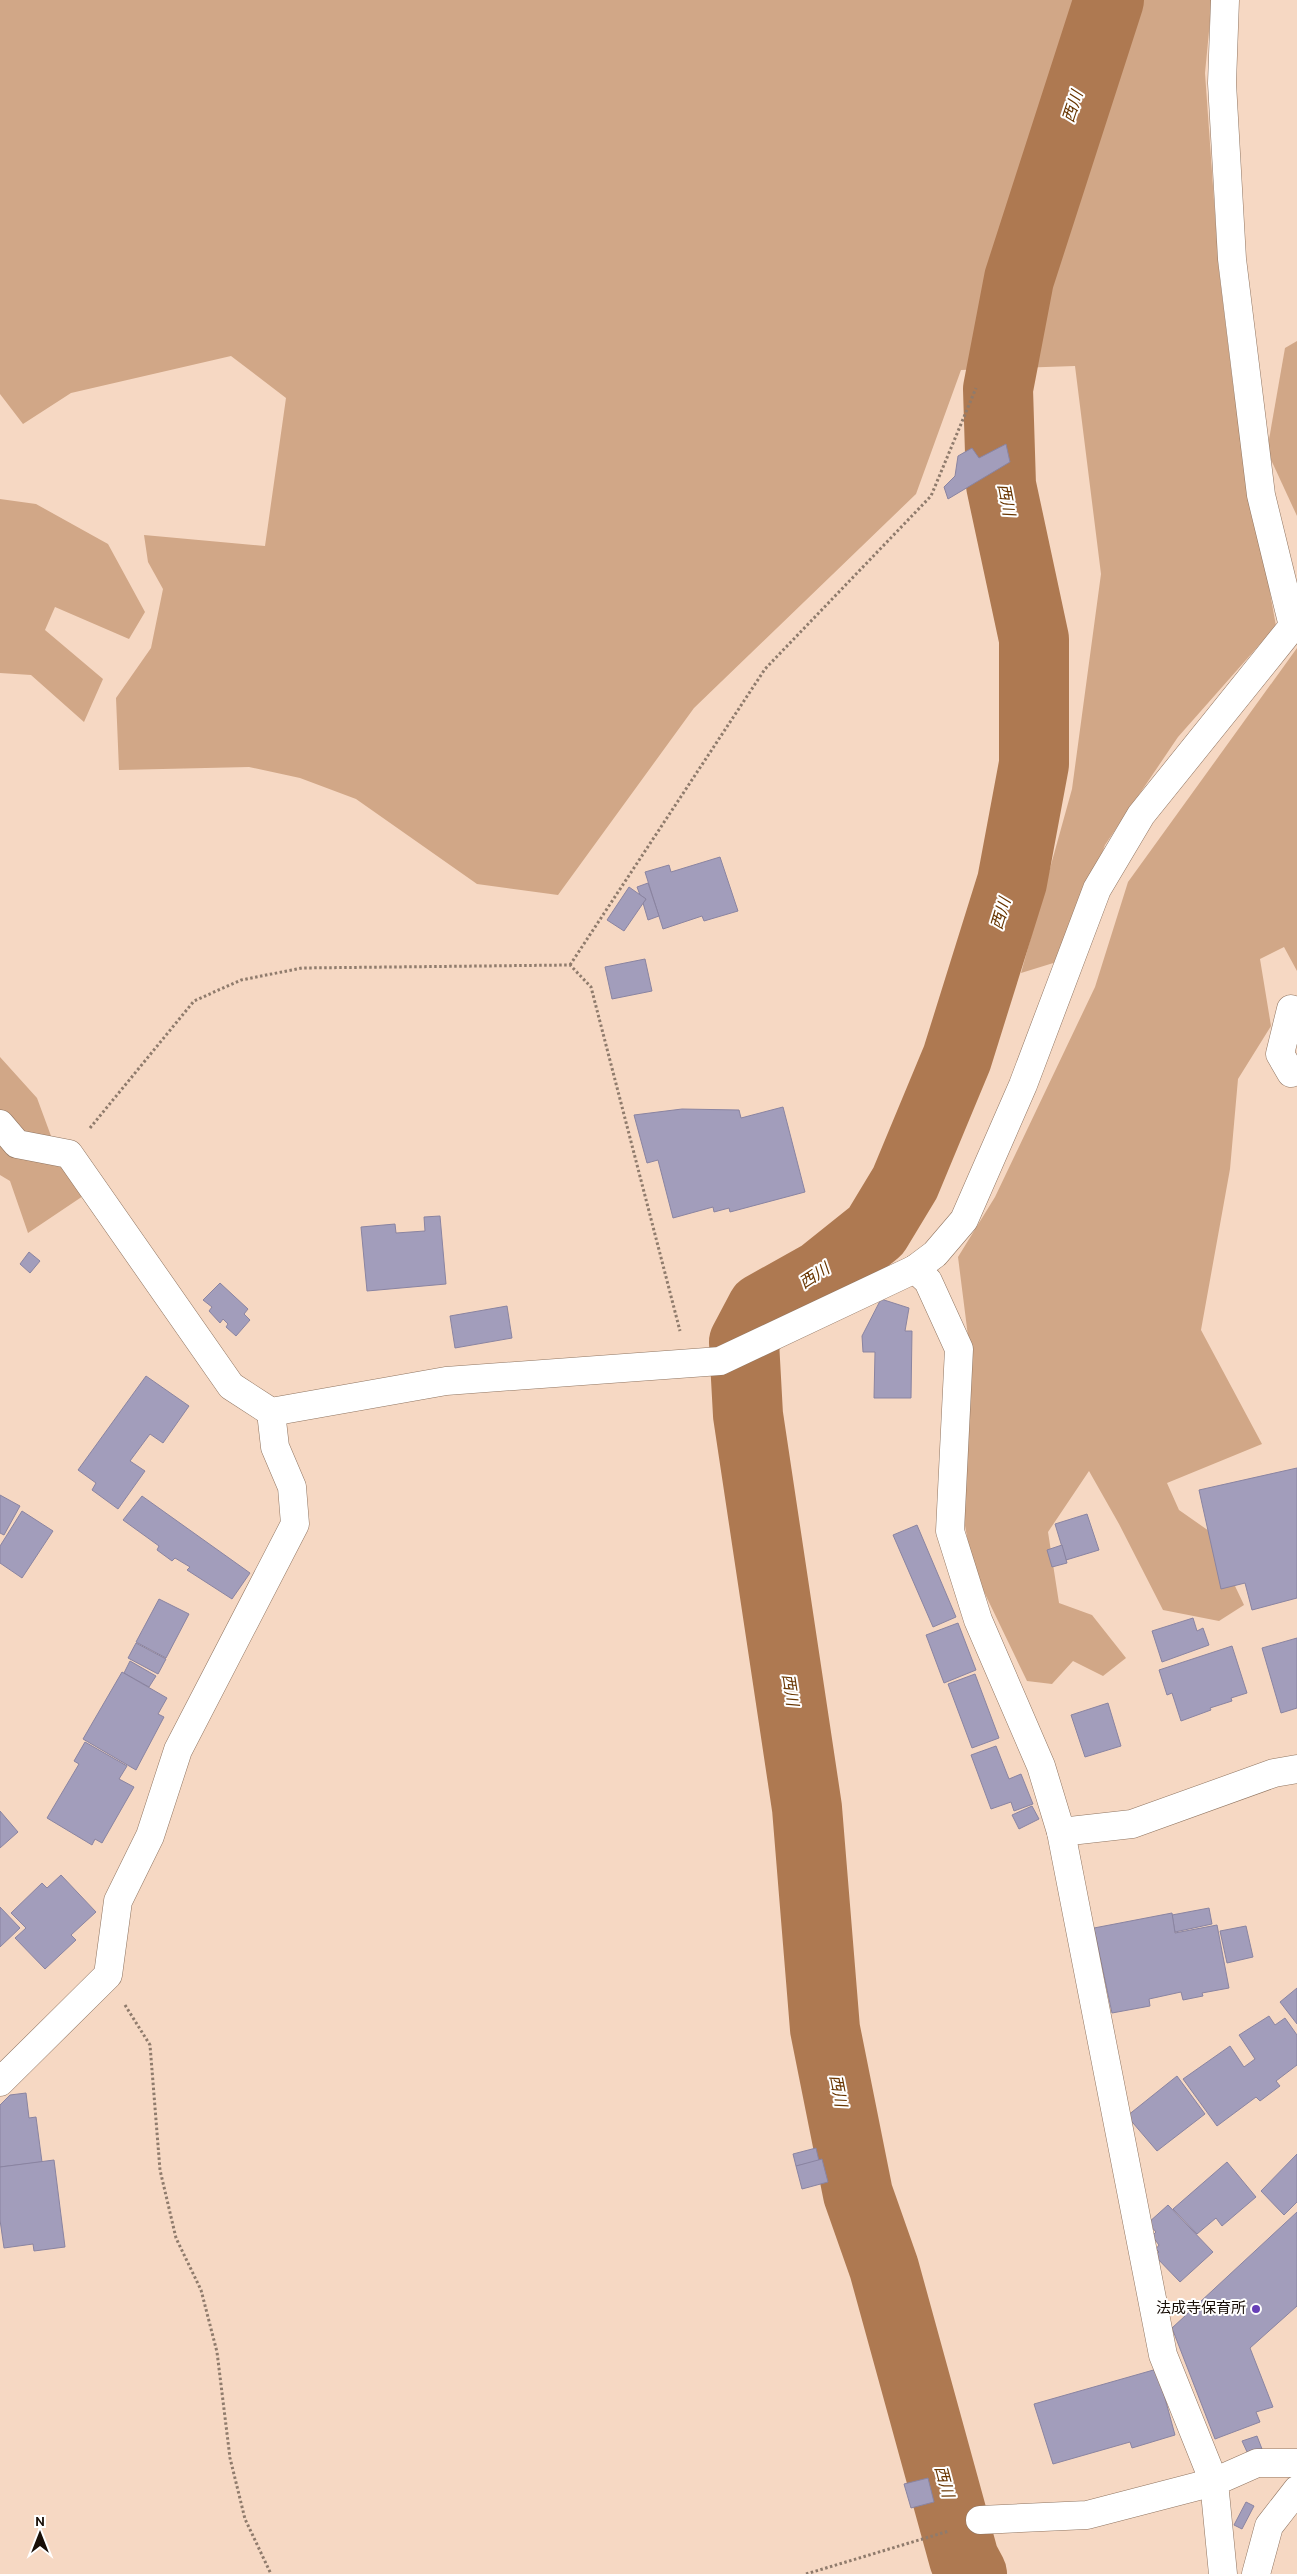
<svg xmlns="http://www.w3.org/2000/svg" width="1297" height="2574" viewBox="0 0 1297 2574" font-family="Overpass,'Noto Sans JP',sans-serif">
	<rect width="100%" height="100%" fill="#f6d8c3"/>
	<g fill="#d1a787">
		<path d="M0,0H1212L1205,73L1219,271L1234,393L1276,626L1178,737L1105,845L1063,960L1021,973L1072,789L1101,574L1075,366L961,370L916,494L694,708L558,895L477,884L356,799L300,778L249,767L119,770L116,698L151,648L163,589L148,562L144,535L265,546L286,398L231,356L71,393L23,424L0,394Z"/>
		<path d="M1297,341V516L1267,451L1285,348Z"/>
		<path d="M0,499L36,504L108,544L145,612L129,639L55,607L45,630L103,679L84,722L31,675L0,673Z"/>
		<path d="M1297,648V971L1284,947L1260,959L1271,1026L1238,1079L1230,1169L1201,1330L1262,1444L1167,1483L1179,1510L1209,1531L1244,1605L1219,1621L1163,1610L1119,1524L1089,1471L1048,1532L1059,1603L1092,1615L1126,1658L1103,1676L1073,1661L1052,1684L1027,1681L973,1569L961,1504L969,1344L958,1257L995,1197L1095,987L1128,882Z"/>
		<path d="M0,1057L37,1098L61,1163L89,1192L28,1233L10,1181L0,1175Z"/>
	</g>
	<g fill="none" stroke-linecap="round" stroke-linejoin="round">
		<path stroke="#ae7951" stroke-width="70" d="M972,2574L964,2559L884,2268L858,2194L825,2029L807,1808L748,1415L744,1342L762,1308L821,1275L876,1231L905,1183L957,1058L1012,882L1034,764V639L1001,485L998,389L1019,279L1109,0"/>
	</g>
	<g fill="#a29dbb" stroke="#8a84a1">
		<path d="M1006,444L1010,462L948,499L944,487L955,476L958,456L972,448L979,458Z"/>
		<path d="M720,857L738,911L704,921L702,916L663,929L645,872L669,865L671,872Z"/>
		<path d="M648,883L659,916L648,920L643,903L646,899L640,895L637,887Z"/>
		<path d="M629,887L646,899L624,931L607,920Z"/>
		<path d="M645,959L652,991L612,999L605,967Z"/>
		<path d="M783,1107L805,1192L730,1212L729,1208L714,1212L713,1207L673,1218L658,1160L647,1163L634,1115L682,1109L739,1110L741,1118Z"/>
		<path d="M440,1216L446,1284L367,1291L361,1227L395,1224L396,1233L425,1231L424,1217Z"/>
		<path d="M29,1252L40,1261L30,1273L20,1264Z"/>
		<path d="M220,1283L248,1309L244,1314L250,1320L236,1336L226,1327L228,1324L223,1319L220,1323L209,1311L212,1307L203,1300Z"/>
		<path d="M881,1299L909,1308L905,1331H912L911,1398H874L875,1352H863L862,1336Z"/>
		<path d="M507,1306L512,1338L455,1348L450,1316Z"/>
		<path d="M146,1376L189,1406L163,1443L150,1434L130,1461L145,1471L118,1509L92,1490L96,1483L78,1470Z"/>
		<path d="M1297,1468V1598L1252,1610L1245,1583L1221,1589L1199,1490Z"/>
		<path d="M0,1495L20,1506L4,1535L0,1533Z"/>
		<path d="M142,1496L250,1573L232,1599L187,1570L190,1567L175,1558L172,1561L157,1550L159,1546L123,1520Z"/>
		<path d="M22,1511L53,1531L22,1578L0,1563V1546Z"/>
		<path d="M1087,1514L1099,1550L1066,1560L1055,1524Z"/>
		<path d="M917,1525L956,1617L933,1627L893,1535Z"/>
		<path d="M1062,1545L1067,1563L1052,1567L1047,1550Z"/>
		<path d="M159,1599L189,1614L166,1658L136,1642Z"/>
		<path d="M1193,1618L1197,1631L1203,1628L1209,1645L1162,1662L1152,1631Z"/>
		<path d="M958,1623L976,1670L944,1683L926,1635Z"/>
		<path d="M1297,1638V1708L1281,1713L1262,1648Z"/>
		<path d="M136,1643L166,1659L158,1674L128,1658Z"/>
		<path d="M1232,1646L1247,1693L1231,1698L1232,1701L1210,1708L1211,1710L1181,1721L1172,1693L1167,1695L1159,1670Z"/>
		<path d="M130,1661L156,1676L149,1687L124,1673Z"/>
		<path d="M122,1672L167,1698L158,1714L164,1717L136,1770L83,1739Z"/>
		<path d="M975,1674L999,1738L972,1748L948,1684Z"/>
		<path d="M1108,1703L1121,1746L1085,1757L1071,1715Z"/>
		<path d="M85,1742L127,1766L119,1779L134,1787L102,1843L95,1839L92,1845L47,1818L79,1764L74,1761Z"/>
		<path d="M996,1746L1009,1779L1021,1774L1033,1804L1014,1811L1011,1802L991,1809L971,1755Z"/>
		<path d="M1032,1806L1039,1819L1019,1829L1012,1815Z"/>
		<path d="M0,1811L18,1832L0,1848Z"/>
		<path d="M61,1875L96,1912L71,1935L76,1940L45,1969L15,1938L26,1928L11,1913L42,1883L47,1888Z"/>
		<path d="M0,1907L20,1928L0,1947Z"/>
		<path d="M1209,1908L1212,1924L1175,1932L1172,1915Z"/>
		<path d="M1172,1913L1175,1933L1217,1925L1229,1988L1202,1993L1203,1996L1183,2000L1181,1992L1149,1999L1150,2006L1112,2013L1094,1928Z"/>
		<path d="M1246,1926L1253,1957L1227,1963L1220,1931Z"/>
		<path d="M1297,1988V2024L1280,2002Z"/>
		<path d="M1269,2016L1275,2025L1285,2018L1297,2035V2065L1276,2081L1280,2086L1260,2101L1256,2097L1217,2126L1183,2079L1230,2046L1244,2067L1255,2059L1239,2035Z"/>
		<path d="M1177,2076L1205,2114L1157,2151L1127,2116Z"/>
		<path d="M26,2093L29,2118L36,2117L42,2162L0,2167V2105L10,2095Z"/>
		<path d="M816,2148L819,2161L796,2166L793,2154Z"/>
		<path d="M1297,2154V2202L1284,2215L1261,2191Z"/>
		<path d="M822,2159L828,2182L802,2189L796,2166Z"/>
		<path d="M54,2160L65,2247L34,2251L33,2244L4,2248L0,2220V2167Z"/>
		<path d="M1227,2162L1256,2197L1222,2226L1216,2218L1197,2234L1173,2209Z"/>
		<path d="M1168,2205L1213,2252L1180,2282L1155,2256L1159,2252L1156,2249L1159,2245L1152,2236L1156,2232L1148,2223Z"/>
		<path d="M1297,2212V2306L1250,2348L1273,2407L1256,2412L1260,2422L1215,2439L1172,2328Z"/>
		<path d="M1157,2369L1175,2435L1132,2448L1130,2442L1053,2464L1034,2404Z"/>
		<path d="M1257,2436L1262,2449L1248,2454L1242,2441Z"/>
		<path d="M928,2478L934,2502L911,2508L904,2484Z"/>
		<path d="M1246,2502L1254,2506L1242,2529L1234,2525Z"/>
	</g>
	<g fill="none" stroke-linecap="round" stroke-linejoin="round">
		<g stroke="#907561" stroke-width="29">
			<g id="minor">
				<path d="M1291,1009L1280,1054L1291,1073L1297,1070"/>
				<path d="M0,1124L17,1144L69,1154L231,1386L271,1412L446,1381L720,1361L915,1269L935,1254L964,1220L1023,1085L1097,889L1141,815L1293,626L1261,495L1232,259L1222,83L1225,0"/>
				<path d="M915,1269L928,1281L959,1349L950,1531L978,1620L1041,1766L1061,1832L1163,2355L1214,2482L1087,2515L980,2520"/>
				<path d="M1061,1832L1132,1824L1274,1773L1297,1769"/>
				<path d="M0,2082L108,1975L118,1901L150,1836L178,1750L295,1524L292,1487L275,1447L271,1412"/>
				<path d="M1223,2574L1214,2482L1257,2463H1297"/>
			</g>
		</g>
		<g stroke="#907561" stroke-width="29">
			<path id="secondary" d="M1256,2574L1269,2526L1297,2490"/>
		</g>
		<g stroke="#8f7b6c" stroke-width="3" stroke-dasharray="2.5 2.5" stroke-linecap="butt">
			<path d="M570,965L765,669L931,496L976,388"/>
			<path d="M90,1128L194,1001L241,980L302,968L570,965L591,987L680,1331"/>
			<path d="M125,2005L150,2045L160,2170L176,2238L201,2290L217,2352L230,2458L245,2519L271,2574"/>
			<path d="M806,2574L949,2531"/>
		</g>
		<use href="#minor" stroke="#fff" stroke-width="28"/>
		<use href="#secondary" stroke="#fff" stroke-width="28"/>
	</g>
	<circle fill="#673fb7" stroke="#fff" stroke-width="2" cx="1256" cy="2309" r="5"/>
	<g text-anchor="middle" dominant-baseline="central" stroke-width="4" stroke-linejoin="round" paint-order="stroke">
		<g font-size="15" fill="#190f08" stroke="#fff" text-anchor="end">
			<text x="1246" y="2309">法成寺保育所</text>
		</g>
		<g font-size="16" font-style="italic" fill="#683500" stroke="#fff">
			<text transform="translate(1074 107) rotate(-72)">西川</text>
			<text transform="translate(1005 500) rotate(79)">西川</text>
			<text transform="translate(1002 914) rotate(-73)">西川</text>
			<text transform="translate(815 1277) rotate(-33)">西川</text>
			<text transform="translate(789 1690) rotate(81)">西川</text>
			<text transform="translate(837 2091) rotate(79)">西川</text>
			<text transform="translate(943 2482) rotate(75)">西川</text>
		</g>
	</g>
	<g transform="translate(40 2534)" stroke="#ffffff" stroke-width="4" paint-order="stroke">
	<path d="M0-4L9 19L0 12L-9 19Z" fill="#190f08"/>
	<text y="-8" font-size="14" font-weight="bold" text-anchor="middle" fill="#190f08">N</text>
	</g>
</svg>
